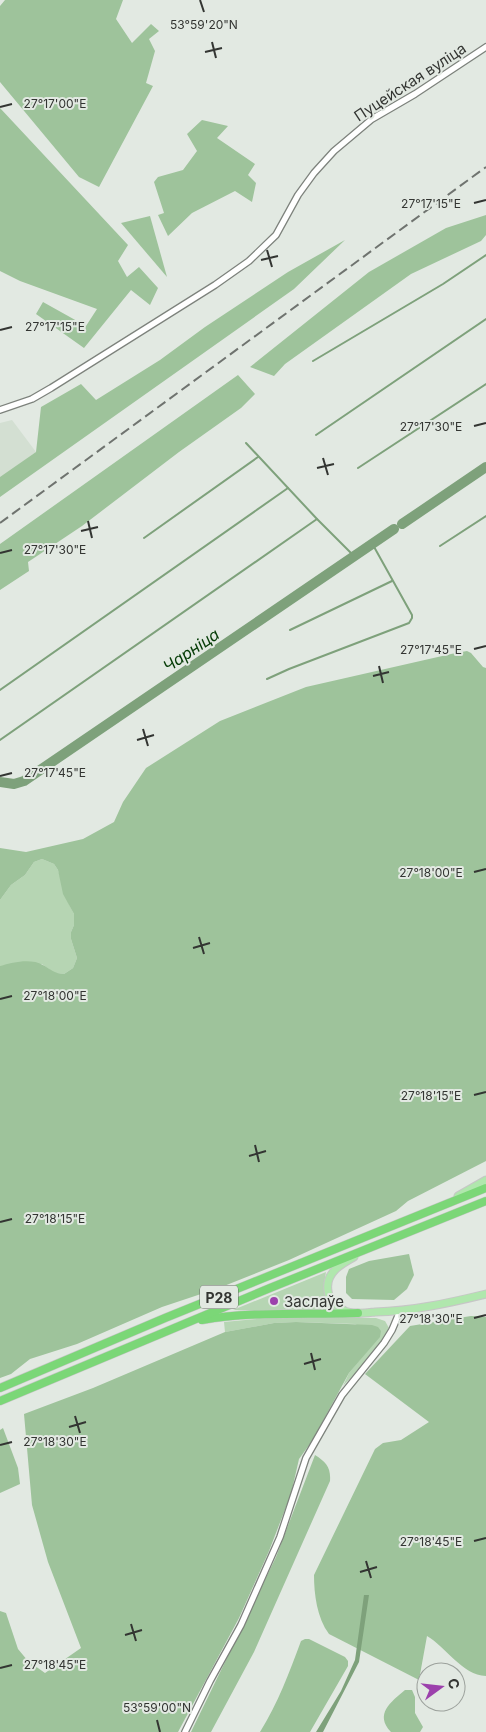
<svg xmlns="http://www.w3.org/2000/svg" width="486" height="1732" viewBox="0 0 486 1732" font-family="Inter,sans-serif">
	<rect width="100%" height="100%" fill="#e2e9e2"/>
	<path fill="#d3dfd2" d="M12,420L36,452L0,478V423Z"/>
	<g fill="#b6d5b3">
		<path d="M42,859L54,864L58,870L69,904L74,914V925L71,932V939L77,958L73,968L64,974L54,973L42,964L0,966V900L11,885L25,875L34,862Z"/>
		<path d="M326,1272C322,1293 324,1299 341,1312L233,1310Z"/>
		<path d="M267,1318H376L385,1321L389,1328C382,1350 359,1369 343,1386L349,1373L379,1337L355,1324L296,1322L274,1323L225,1332L224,1322Z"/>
	</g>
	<g fill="#9ec39b">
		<path d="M5,0H123L116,19L132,43L151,24L159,31L149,39L155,51L146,83L153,86L99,187L79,177L0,82V6Z"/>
		<path d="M0,108L128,245L118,261L127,277L139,267L158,288L150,305L131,290L84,348L36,314L43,302L86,326L97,309L20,281L0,271Z"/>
		<path d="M202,120L228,126L217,138L255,164L248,175L256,183L252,202L235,191L192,213L168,236L158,215L164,213L154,182L158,177L183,170L197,151L187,134Z"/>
		<path d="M486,215V235L481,241L411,274L285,364L274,376L250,367L369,272L446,228Z"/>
		<path d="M150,216L167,277L121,223Z"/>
		<path d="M345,240L294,289L0,497V477L36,452L41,407L81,384L96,400L160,360L205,327L288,272Z"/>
		<path d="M238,375L255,394L241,408L179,452L82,526L28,562L29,571L0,590V544Z"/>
		<path d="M467,651L471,653L483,667L486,668V1161L408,1201L396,1211L289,1260L219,1288L162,1307L77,1344L30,1359L11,1374L0,1378V966C13,962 31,958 43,965C52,970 53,973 64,974L73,968L77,958L71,939V932L74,925V914L63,894L58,870L54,864L42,859L34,862L25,875L11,885L0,900V848L26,852L83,839L114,822L123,802L146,768L220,721L306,687L451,654Z"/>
		<path d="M409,1254L414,1275L407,1289L394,1300L352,1299L346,1293V1277L349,1269L369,1261Z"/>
		<path d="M471,1316L486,1317V1676C462,1675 446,1647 427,1636L419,1680L329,1634C317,1618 314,1594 314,1575L375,1449L383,1443L401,1440L429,1422L365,1374L410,1326Z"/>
		<path d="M296,1322L372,1325L378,1327L381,1331L380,1337L349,1373L312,1441L299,1459L291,1494L269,1551L239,1618L178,1732H0V1611L6,1613L18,1649L28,1661L45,1673L81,1648L48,1562L32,1505L24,1414L93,1388L225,1332L274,1323Z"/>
		<path d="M3,1428L18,1468L20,1484L0,1493V1430Z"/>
		<path d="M315,1455C326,1462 331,1467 330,1481L254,1652L211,1732H191L276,1557Z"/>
		<path d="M305,1639H309L345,1657L348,1661V1666L310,1732H260C278,1703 289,1673 301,1641Z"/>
		<path d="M405,1690H412L415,1697V1713L423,1727L420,1732H391C374,1714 391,1702 405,1690Z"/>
	</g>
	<path fill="#7ea17b" d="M364,1595H369L359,1662L323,1732H316L341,1691L355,1660Z"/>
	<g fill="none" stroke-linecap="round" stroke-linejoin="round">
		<g stroke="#7ea17b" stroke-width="2">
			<path d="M313,361L443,284L486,255"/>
			<path d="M316,435L486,319"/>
			<path d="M246,443L317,519L355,557"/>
			<path d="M358,468L486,384"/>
			<path d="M144,538L258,457"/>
			<path d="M440,546L486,516"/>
			<path d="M290,630L392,581"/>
			<path d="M267,679L289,669L409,623L412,618V615L373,545"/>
			<path d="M0,690L288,488"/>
			<path d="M0,740L317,519"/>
		</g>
		<g stroke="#7ea17b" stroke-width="10">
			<path d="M402,524L486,467"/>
			<path d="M0,782L14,784L24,781L394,529"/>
		</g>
		<g stroke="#7d827c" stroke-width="8">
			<g id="minor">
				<path d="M0,410L32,399L51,388L215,285L249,261L276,235L298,195L314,173L334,151L372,119L415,94L486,47"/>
				<path d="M185,1732L210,1681L241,1625L280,1537L306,1458L342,1395L384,1343L392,1330L400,1311"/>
			</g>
		</g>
		<g stroke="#c6c6c6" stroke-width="9">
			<g id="major">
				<path d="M458,1196L486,1180"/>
				<path d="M354,1257C341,1264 325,1273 328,1291C329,1299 337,1307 345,1311C354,1315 366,1313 375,1312C413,1311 449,1303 486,1294"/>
			</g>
		</g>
		<g stroke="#c6c6c6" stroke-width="9">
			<g id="highway">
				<path d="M202,1320C253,1311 306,1315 358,1313"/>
				<path d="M0,1388L165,1318L486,1188"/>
				<path d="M0,1401L270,1288L486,1201"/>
			</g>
		</g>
		<use href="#minor" stroke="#fff" stroke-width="5.5"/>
		<use href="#major" stroke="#b0e7ad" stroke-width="7"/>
		<use href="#highway" stroke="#7bd777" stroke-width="8"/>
		<path stroke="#6f736f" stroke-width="2" stroke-dasharray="10 5" stroke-linecap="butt" d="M0,523L486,167"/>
	</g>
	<path fill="none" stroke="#333532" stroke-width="2" d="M200,0L204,12M212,42L216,58M205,52L222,48M0,107L12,104M474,203L486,200M267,250L272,267M261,260L278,256M0,330L12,327M474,426L486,423M323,458L328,475M317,468L334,464M88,521L92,538M81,531L98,527M0,553L12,550M474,649L486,646M379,666L383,683M373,676L389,672M143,729L148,746M137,740L154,735M0,776L12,773M474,872L486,869M199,937L204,954M193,948L210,943M0,999L12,996M474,1095L486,1092M255,1145L259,1162M249,1156L266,1151M0,1222L12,1219M474,1318L486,1315M311,1353L315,1370M304,1364L321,1359M75,1416L80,1433M69,1427L86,1422M0,1445L12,1442M474,1541L486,1538M366,1561L371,1578M360,1572L377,1567M131,1624L136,1641M125,1635L142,1630M0,1668L12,1665M157,1720L160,1732"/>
	<circle fill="#9c41ac" stroke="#e2e9e2" stroke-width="2" cx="274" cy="1301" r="5"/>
	<g text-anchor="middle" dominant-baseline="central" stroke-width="4" stroke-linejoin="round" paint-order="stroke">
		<rect fill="#e2e9e2" stroke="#686b67" stroke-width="1" x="200" y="1285.5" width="38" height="23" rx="4"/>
		<g font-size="14" font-weight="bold" fill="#333532">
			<text x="219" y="1297">Р28</text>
		</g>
		<g font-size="15" fill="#333532" stroke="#e2e9e2">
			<text transform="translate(410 82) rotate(-33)">Пуцейская вуліца</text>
		</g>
		<g font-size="15" fill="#333532" stroke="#e2e9e2" text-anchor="start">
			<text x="284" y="1301">Заслаўе</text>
		</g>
		<g font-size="16" font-style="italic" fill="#043b05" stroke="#e2e9e2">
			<text transform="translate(191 650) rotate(-34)">Чарніца</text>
		</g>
	</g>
	<g font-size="12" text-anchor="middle" fill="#333532" stroke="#e2e9e2" stroke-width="4" stroke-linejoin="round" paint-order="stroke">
		<text x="204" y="29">53°59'20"N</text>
		<text x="55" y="108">27°17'00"E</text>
		<text x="431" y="208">27°17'15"E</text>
		<text x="55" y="331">27°17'15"E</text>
		<text x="431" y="431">27°17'30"E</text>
		<text x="55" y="554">27°17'30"E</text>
		<text x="431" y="654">27°17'45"E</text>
		<text x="55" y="777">27°17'45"E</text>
		<text x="431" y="877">27°18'00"E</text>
		<text x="55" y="1000">27°18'00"E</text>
		<text x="431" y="1100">27°18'15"E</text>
		<text x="55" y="1223">27°18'15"E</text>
		<text x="431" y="1323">27°18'30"E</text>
		<text x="55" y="1446">27°18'30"E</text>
		<text x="431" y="1546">27°18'45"E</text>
		<text x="55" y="1669">27°18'45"E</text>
		<text x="157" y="1712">53°59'00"N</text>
	</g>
	<g transform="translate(441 1687) rotate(75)"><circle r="24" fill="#e2e9e2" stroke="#9ca19c"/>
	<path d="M0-4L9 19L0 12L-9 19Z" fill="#9c41ac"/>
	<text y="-8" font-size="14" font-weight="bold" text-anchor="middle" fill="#333532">С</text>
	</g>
</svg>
